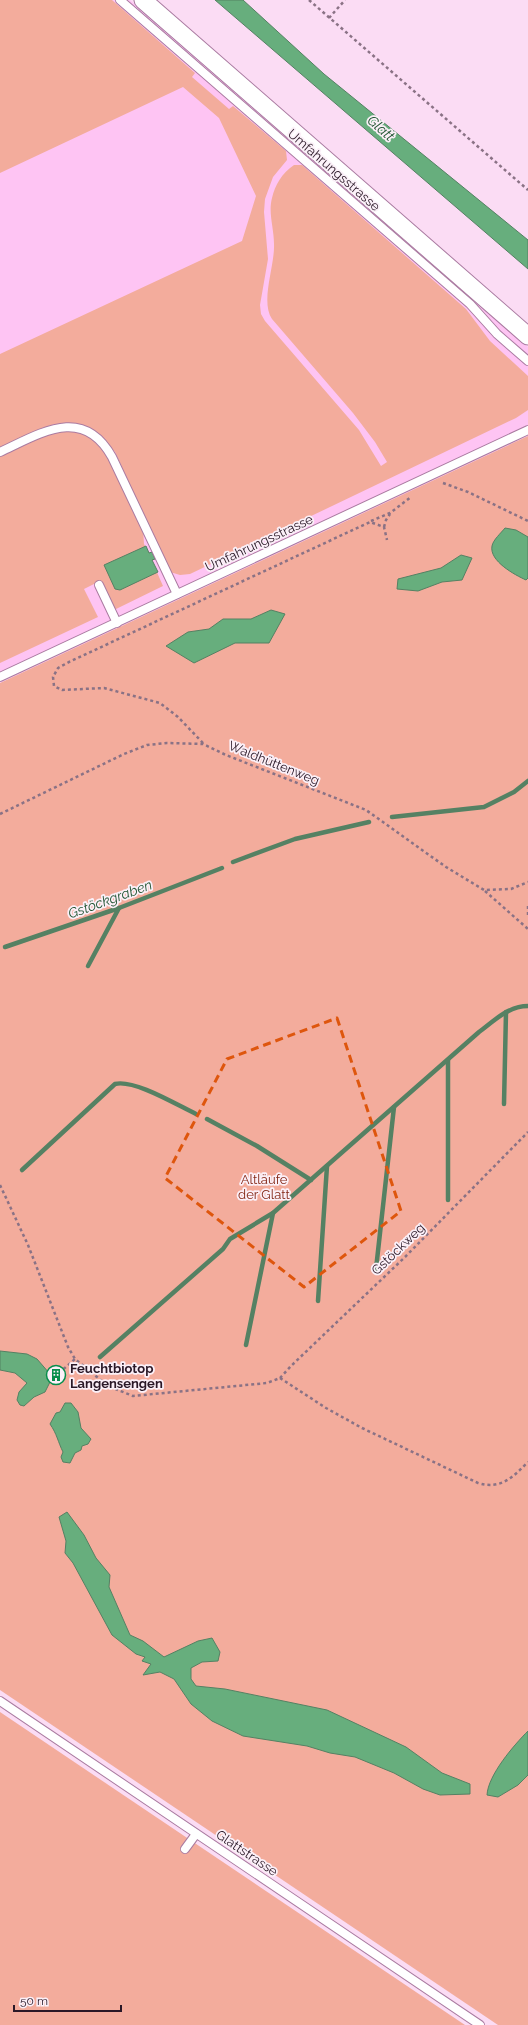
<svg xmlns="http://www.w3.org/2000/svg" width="528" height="2025" viewBox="0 0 528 2025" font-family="Raleway,sans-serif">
	<rect width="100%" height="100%" fill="#fbdcf4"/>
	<path fill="#fec4f3" d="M0,0H130L528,347V436L0,683Z"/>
	<g fill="#f3ac9c">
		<path d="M0,0H112L195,73L192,77L229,109L233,106L286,151L287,160L273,177L265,199L264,212L268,259L260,305L261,314L265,321L359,430L381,466L387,462L375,442L353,413L272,319C260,301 275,266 274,244C274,228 268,213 272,198C275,185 282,173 294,165H302L466,309L490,341L528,376V410L516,418L190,574L180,575L170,572L115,452L98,433L76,425L55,424L42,428L0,448V354L242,241L256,196L219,118L183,87L0,173Z"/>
		<path d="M53,432H76L85,434L104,447L143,528L144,544L149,553L152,552L155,559L152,561L163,586L114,610L100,581L84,589L98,617L0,663V455Z"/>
		<path d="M528,436V2025H498L0,1690V683Z"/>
		<path d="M0,1712L465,2025H0Z"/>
	</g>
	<g fill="#67ae7d" stroke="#558163">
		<path d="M215,0H243L324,74L528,240V269Z"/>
		<path d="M505,528L516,530L528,537V578L526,580C515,575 489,561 492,546C493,540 501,533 505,528Z"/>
		<path d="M146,546L149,553L152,552L155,559L152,560L158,572L120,590L115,589L104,565Z"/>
		<path d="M461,555L472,558L462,580L442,582L418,591L397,589L398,579L441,568Z"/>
		<path d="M271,610L285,614L269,643H235L194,663L166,646L188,632L209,629L223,619H251Z"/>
		<path d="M0,1351L27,1354L37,1359L50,1374L51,1380L45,1392L34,1397L24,1406L20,1405L17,1400L19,1392L27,1383L15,1373L0,1370Z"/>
		<path d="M65,1403H71L78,1412L81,1428L91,1439L88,1444L82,1446L81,1450L75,1453L70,1463L63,1462L61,1457L63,1452C58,1442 57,1434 50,1424L56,1413L60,1412Z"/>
		<path d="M67,1512L84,1535L96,1558L110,1575L109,1587L130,1635L143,1641L164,1657L198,1641L212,1638L220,1652L218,1661L202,1662L191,1668V1679L196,1686L225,1689L327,1710L406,1747L442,1773L470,1784V1794L440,1795L423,1789L394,1773L355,1757L330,1753L307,1746L243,1736L212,1721L191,1704L174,1679L160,1672L143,1675L151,1664L142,1661L145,1657L136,1654L112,1635L73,1563L65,1553L66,1541L59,1517Z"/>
		<path d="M528,1731V1775L518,1785L498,1797L487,1795C488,1775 514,1745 528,1731Z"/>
	</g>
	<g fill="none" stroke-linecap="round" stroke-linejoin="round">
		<g stroke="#558163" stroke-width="4.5">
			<path d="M392,817L484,807L514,792L528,781"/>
			<path d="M233,862L295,839L369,822"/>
			<path d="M5,947L119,908L222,868"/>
			<path d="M88,966L119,908"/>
			<path d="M448,1060V1200"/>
			<path d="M504,1104L506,1012"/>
			<path d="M207,1119L257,1146L311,1180"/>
			<path d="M22,1170L115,1084C134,1079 177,1105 196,1114"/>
			<path d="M376,1269L394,1107"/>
			<path d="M318,1301L327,1166"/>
			<path d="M246,1345L273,1213"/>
			<path d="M100,1357L223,1249L230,1239L273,1213L479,1032C494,1021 508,1006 528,1006"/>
		</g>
		<g stroke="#aa7ba1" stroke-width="10">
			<g id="service">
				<path d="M120,0L470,304L497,334L528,361"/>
				<path d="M0,452C41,433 83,405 112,457L177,594"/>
				<path d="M99,585L117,623"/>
				<path d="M0,677L528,430"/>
				<path d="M0,1701L480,2025"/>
				<path d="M185,1849L196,1834"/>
			</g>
		</g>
		<g stroke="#aa7ba1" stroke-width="19">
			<path id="minor" d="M143,0L528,336"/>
		</g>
		<g stroke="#8a7285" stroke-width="2.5" stroke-dasharray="3 3" stroke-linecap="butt">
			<path d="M309,0L528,190"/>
			<path d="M329,18L345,0"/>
			<path d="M443,483L468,492L528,521"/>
			<path d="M371,521L390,513L411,497"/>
			<path d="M384,527L386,520L390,514"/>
			<path d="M203,743L178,717L160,703L104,688L62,690L54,686L53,677L58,668L69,662L370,522L384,527L387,540"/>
			<path d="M0,814L124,754L147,745L167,743L203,744L226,755L366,810L446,867L484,890L511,889L528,882"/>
			<path d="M485,891L528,929"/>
			<path d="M528,906V915"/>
			<path d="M0,1185L28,1245L68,1347L75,1359L108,1386L133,1396L267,1383L280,1378"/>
			<path d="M59,1373L75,1359"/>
			<path d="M280,1378L291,1366L405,1257L528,1132"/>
			<path d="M280,1378L326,1408L362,1428L478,1483C501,1490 513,1477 528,1462"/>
		</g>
		<use href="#service" stroke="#fff" stroke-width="8"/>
		<use href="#minor" stroke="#fff" stroke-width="17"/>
	</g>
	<path fill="none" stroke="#de560d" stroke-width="3" stroke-dasharray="8 5" stroke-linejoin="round" d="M337,1018L401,1211L304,1287L165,1178L227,1059Z"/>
	<defs>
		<g id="building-ring" transform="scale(1)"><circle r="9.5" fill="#fbf0f8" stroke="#078e4b" stroke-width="1.5"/><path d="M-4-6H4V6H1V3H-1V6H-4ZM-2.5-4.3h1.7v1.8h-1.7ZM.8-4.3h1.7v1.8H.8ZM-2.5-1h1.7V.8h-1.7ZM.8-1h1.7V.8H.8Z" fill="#078e4b"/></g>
	</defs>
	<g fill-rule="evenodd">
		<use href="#building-ring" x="56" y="1375"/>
	</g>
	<g text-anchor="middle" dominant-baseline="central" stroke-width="3.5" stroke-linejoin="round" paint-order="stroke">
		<g font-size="13" fill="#2a1827" stroke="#fbf0f8">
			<text transform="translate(334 170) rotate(41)">Umfahrungsstrasse</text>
			<text transform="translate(259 543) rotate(-25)">Umfahrungsstrasse</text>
			<text transform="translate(274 763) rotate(22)">Waldhüttenweg</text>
			<text transform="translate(398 1249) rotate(-44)">Gstöckweg</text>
			<text transform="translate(247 1853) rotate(34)">Glattstrasse</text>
		</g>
		<g font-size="13" fill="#832513" stroke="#fbf0f8">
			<text x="264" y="1179">Altläufe<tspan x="264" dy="15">der Glatt</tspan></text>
		</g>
		<g font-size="13" font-weight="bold" fill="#2a1827" stroke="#fbf0f8" text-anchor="start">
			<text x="70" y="1368">Feuchtbiotop<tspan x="70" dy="15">Langensengen</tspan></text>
		</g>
		<g font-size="14" font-style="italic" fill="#215533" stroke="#fbf0f8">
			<text transform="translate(381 128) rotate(41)">Glatt</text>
			<text transform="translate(110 899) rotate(-20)">Gstöckgraben</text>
		</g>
	</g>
	<path d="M14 2005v6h107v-6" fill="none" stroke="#2a1827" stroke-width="2"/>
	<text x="20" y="2005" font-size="12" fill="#2a1827" stroke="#fbf0f8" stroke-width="3" paint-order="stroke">50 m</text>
</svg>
